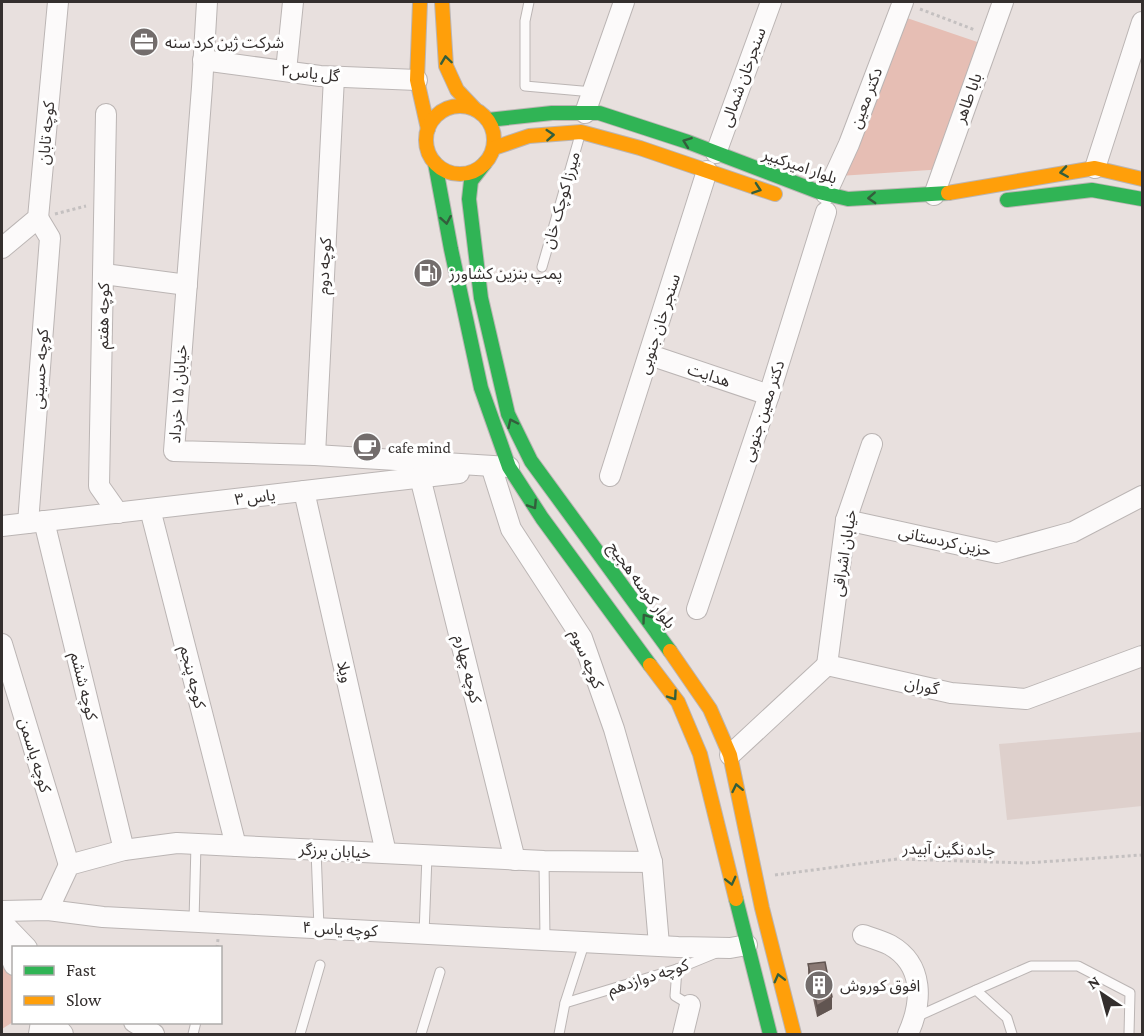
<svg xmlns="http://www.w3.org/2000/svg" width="1144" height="1036" viewBox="0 0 1144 1036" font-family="'Crimson Pro','Noto Sans Arabic',serif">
	<rect width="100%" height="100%" fill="#e8e0de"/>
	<path fill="#ded0cc" d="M1142,732V806L1007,820L999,744Z"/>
	<g fill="#e6beb4">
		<path d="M901,16L992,47L945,169L839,176Z"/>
		<path d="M2,954L14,982L13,1022L2,1029Z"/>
	</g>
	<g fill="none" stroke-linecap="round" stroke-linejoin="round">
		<g stroke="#bbb5b4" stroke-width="11">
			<g id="lane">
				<path d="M529,2L525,21V86L593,92"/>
				<path d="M542,267L580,135"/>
				<path d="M316,850L319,928"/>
				<path d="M544,861L545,939"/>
				<path d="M194,921L196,844"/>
				<path d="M424,934L427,856"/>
				<path d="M677,969L675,996L690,1005"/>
				<path d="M976,990L1031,966H1078L1130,993L1129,1034"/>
				<path d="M565,1003L677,969L716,953"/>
				<path d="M916,1017L976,990L1007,1018L1012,1034"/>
				<path d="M193,1034L196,1022"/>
				<path d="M300,1034L320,965"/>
				<path d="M421,1034L440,972"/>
				<path d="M559,1034L565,1003L585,941"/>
			</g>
		</g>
		<g stroke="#bbb5b4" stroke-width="22">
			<g id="street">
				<path d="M207,2L202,87L174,451L315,455L509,467"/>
				<path d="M203,60L320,76L417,80"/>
				<path d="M286,71L293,2"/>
				<path d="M585,113L624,2"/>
				<path d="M106,114L99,486L118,513"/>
				<path d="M716,153L771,2"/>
				<path d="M1095,168L1142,22"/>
				<path d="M826,194L849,144L903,2"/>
				<path d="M934,195L1003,2"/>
				<path d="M2,248L38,218L58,2"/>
				<path d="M104,274L187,285"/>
				<path d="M650,355L769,395"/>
				<path d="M315,455L334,77"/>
				<path d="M492,469L511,529L582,638L614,729L652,862L659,945"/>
				<path d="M610,476L707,171"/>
				<path d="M420,477L515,860"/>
				<path d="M304,491L386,853"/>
				<path d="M150,509L236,846"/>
				<path d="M846,520L997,553L1073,532L1142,496"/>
				<path d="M44,521L124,850"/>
				<path d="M28,523L50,238L38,218"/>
				<path d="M2,526L459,473"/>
				<path d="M697,609L769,395L826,212"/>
				<path d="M2,644L69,865"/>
				<path d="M827,665L846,520L872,444"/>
				<path d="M730,755L827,665L951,693L1026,699L1142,656"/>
				<path d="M48,910L69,865L124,850L177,843L544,861L652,862"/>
				<path d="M2,911L48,910L103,917L678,947L730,948L747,945"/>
				<path d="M2,922L27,948"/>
				<path d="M863,935C872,938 882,941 890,945C925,965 922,1003 908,1034"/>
				<path d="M2,936L14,965"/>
				<path d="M53,1022L63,1034"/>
				<path d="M134,1022L154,1034"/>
				<path d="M39,1034L41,1022"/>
				<path d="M683,1034L690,1005"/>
			</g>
		</g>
		<g stroke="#bbb5b4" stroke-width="16">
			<g id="fast">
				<path d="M488,120L552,113H599L688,142L819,192L848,199L948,193"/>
				<path d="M435,163L451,249L481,388L509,467L542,518L650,665"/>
				<path d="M485,163L471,181L469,199L481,298L508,414L531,461L670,651"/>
				<path d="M1007,200L1092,190L1142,199"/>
				<path d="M736,899L770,1034"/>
			</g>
		</g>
		<g stroke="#bbb5b4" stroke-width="16">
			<g id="slow">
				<path d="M420,2L417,80L428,129"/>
				<path d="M442,2L446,66L457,90L475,109"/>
				<circle cx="460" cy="140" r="34"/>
				<path d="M494,148L529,136L581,132L640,148L775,194"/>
				<path d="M948,193L1095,168L1142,179"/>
				<path d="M670,651L710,709L730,755L762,908L794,1034"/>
				<path d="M650,665L678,702L700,754L736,899"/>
			</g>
		</g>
		<g stroke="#c4c0c0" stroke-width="3" stroke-dasharray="3 3" stroke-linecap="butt">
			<path d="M920,9L975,30"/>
			<path d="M55,214L86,206"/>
			<path d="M775,875L897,859L1026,863L1142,855"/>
			<path d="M217,948L218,939"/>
		</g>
		<use href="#lane" stroke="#fcfafa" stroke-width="9"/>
		<use href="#street" stroke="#fcfafa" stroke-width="20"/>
		<use href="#fast" stroke="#30b455" stroke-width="14"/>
		<use href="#slow" stroke="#ff9f0a" stroke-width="14"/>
	</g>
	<path fill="#776864" d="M808,964L832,1009L817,1017L808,975Z"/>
	<path fill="#615551" d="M832,997V1009L817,1017V1006Z"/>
	<path fill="#8a7974" stroke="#615551" stroke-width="1.5" d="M825,962L832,997L817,1006L808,964Z"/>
	<defs><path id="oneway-chevron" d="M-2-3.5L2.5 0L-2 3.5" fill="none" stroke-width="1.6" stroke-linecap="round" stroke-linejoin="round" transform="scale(1.5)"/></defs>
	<g stroke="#335e3c">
		<use href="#oneway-chevron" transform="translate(446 60) rotate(-98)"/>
		<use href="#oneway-chevron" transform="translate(550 135) rotate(-4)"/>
		<use href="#oneway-chevron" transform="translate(687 142) rotate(-160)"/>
		<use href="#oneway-chevron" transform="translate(1064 172) rotate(171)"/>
		<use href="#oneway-chevron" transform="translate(757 189) rotate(19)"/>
		<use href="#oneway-chevron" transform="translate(872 198) rotate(177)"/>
		<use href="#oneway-chevron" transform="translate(446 220) rotate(80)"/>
		<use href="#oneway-chevron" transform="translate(512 423) rotate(-115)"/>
		<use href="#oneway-chevron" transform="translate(533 505) rotate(57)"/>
		<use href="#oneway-chevron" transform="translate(646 618) rotate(-126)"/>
		<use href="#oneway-chevron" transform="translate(673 696) rotate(55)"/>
		<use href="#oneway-chevron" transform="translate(737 788) rotate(-102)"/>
		<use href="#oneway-chevron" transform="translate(731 881) rotate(76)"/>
		<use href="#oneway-chevron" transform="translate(779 978) rotate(-104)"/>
	</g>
	<defs>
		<g id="office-disc" transform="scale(1.5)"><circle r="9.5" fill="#736d6c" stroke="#fff"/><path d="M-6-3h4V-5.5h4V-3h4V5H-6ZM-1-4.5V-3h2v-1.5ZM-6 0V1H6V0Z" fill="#fff"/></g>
		<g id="fuel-disc" transform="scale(1.5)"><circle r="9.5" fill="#736d6c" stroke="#fff"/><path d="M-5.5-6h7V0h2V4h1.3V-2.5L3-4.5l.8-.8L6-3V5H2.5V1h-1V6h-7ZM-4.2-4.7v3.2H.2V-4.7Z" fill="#fff"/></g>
		<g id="cafe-disc" transform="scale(1.5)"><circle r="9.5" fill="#736d6c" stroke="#fff"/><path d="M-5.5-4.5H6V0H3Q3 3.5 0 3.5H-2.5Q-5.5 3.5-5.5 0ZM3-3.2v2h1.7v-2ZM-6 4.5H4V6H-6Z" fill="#fff"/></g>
		<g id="building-disc" transform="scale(1.5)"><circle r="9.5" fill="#736d6c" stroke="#fff"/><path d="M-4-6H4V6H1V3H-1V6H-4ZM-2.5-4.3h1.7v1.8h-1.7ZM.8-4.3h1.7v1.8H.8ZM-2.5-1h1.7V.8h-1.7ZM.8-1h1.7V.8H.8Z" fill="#fff"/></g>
	</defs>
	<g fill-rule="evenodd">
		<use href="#office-disc" x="144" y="42"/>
		<use href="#fuel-disc" x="428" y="273"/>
		<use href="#cafe-disc" x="367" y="447"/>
		<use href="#building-disc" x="819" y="985"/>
	</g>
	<g text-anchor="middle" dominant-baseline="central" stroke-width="6" stroke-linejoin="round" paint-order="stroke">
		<g font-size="16" fill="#342f2e" stroke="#fff" text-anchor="start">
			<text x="165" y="42">شرکت ژین کرد سنه</text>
			<text x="449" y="273">پمپ بنزین کشاورز</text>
			<text x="388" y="447">cafe mind</text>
			<text x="840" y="985">افوق کوروش</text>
		</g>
		<g font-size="16" fill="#342f2e" stroke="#fff">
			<text transform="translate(310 73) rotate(6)">گل یاس۲</text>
			<text transform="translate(743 77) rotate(-70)">سنجرخان شمالی</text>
			<text transform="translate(866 98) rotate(-69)">دکتر معین</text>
			<text transform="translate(968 98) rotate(-70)">بابا طاهر</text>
			<text transform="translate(46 133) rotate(-85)">کوچه تابان</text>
			<text transform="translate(800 166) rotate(19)">بلوار امیرکبیر</text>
			<text transform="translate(561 200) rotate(-74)">میرزا کوچک خان</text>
			<text transform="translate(324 266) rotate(-87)">کوچه دوم</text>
			<text transform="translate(103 316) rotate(-89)">کوچه هفتم</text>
			<text transform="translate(659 324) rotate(-72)">سنجر خان جنوبی</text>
			<text transform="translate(40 369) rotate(-86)">کوچه حسینی</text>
			<text transform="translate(709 375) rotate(18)">هدایت</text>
			<text transform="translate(178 394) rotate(-86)">خیابان ۱۵ خرداد</text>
			<text transform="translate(763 411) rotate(-72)">دکتر معین جنوبی</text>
			<text transform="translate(255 497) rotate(-7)">یاس ۳</text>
			<text transform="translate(945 541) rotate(12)">حزین کردستانی</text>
			<text transform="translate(844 553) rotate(-81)">خیابان اشراقی</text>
			<text transform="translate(642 585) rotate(54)">بلوار کوسه هجیج</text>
			<text transform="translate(587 659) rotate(67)">کوچه سوم</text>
			<text transform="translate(468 669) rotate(76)">کوچه چهارم</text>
			<text transform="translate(345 672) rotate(77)">ویلا</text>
			<text transform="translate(193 677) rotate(76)">کوچه پنجم</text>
			<text transform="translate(84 686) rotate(76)">کوچه ششم</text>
			<text transform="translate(922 686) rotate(12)">گوران</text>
			<text transform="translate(35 755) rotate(73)">کوچه یاسمن</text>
			<text transform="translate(949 849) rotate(1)">جاده نگین آبیدر</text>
			<text transform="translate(335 851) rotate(3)">خیابان برزگر</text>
			<text transform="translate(340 929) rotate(3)">کوچه یاس ۴</text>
			<text transform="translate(648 977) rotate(-18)">کوچه دوازدهم</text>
		</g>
	</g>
	<rect width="1144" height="1036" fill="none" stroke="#342f2e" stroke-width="6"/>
	<rect x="12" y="946" width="210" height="78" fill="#ffffff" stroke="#aeacab" stroke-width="1.5"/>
	<rect x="24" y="966" width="30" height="9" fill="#30b455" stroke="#aeacab" stroke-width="1.5"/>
	<text x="66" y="976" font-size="18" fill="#342f2e">Fast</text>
	<rect x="24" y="996" width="30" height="9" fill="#ff9f0a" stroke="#aeacab" stroke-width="1.5"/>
	<text x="66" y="1006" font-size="18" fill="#342f2e">Slow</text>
	<g transform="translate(1102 994) rotate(324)" stroke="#ffffff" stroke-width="4.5" paint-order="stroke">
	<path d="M0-4.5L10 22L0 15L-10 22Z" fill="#342f2e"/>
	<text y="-9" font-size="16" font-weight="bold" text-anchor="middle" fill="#342f2e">N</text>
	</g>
</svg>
